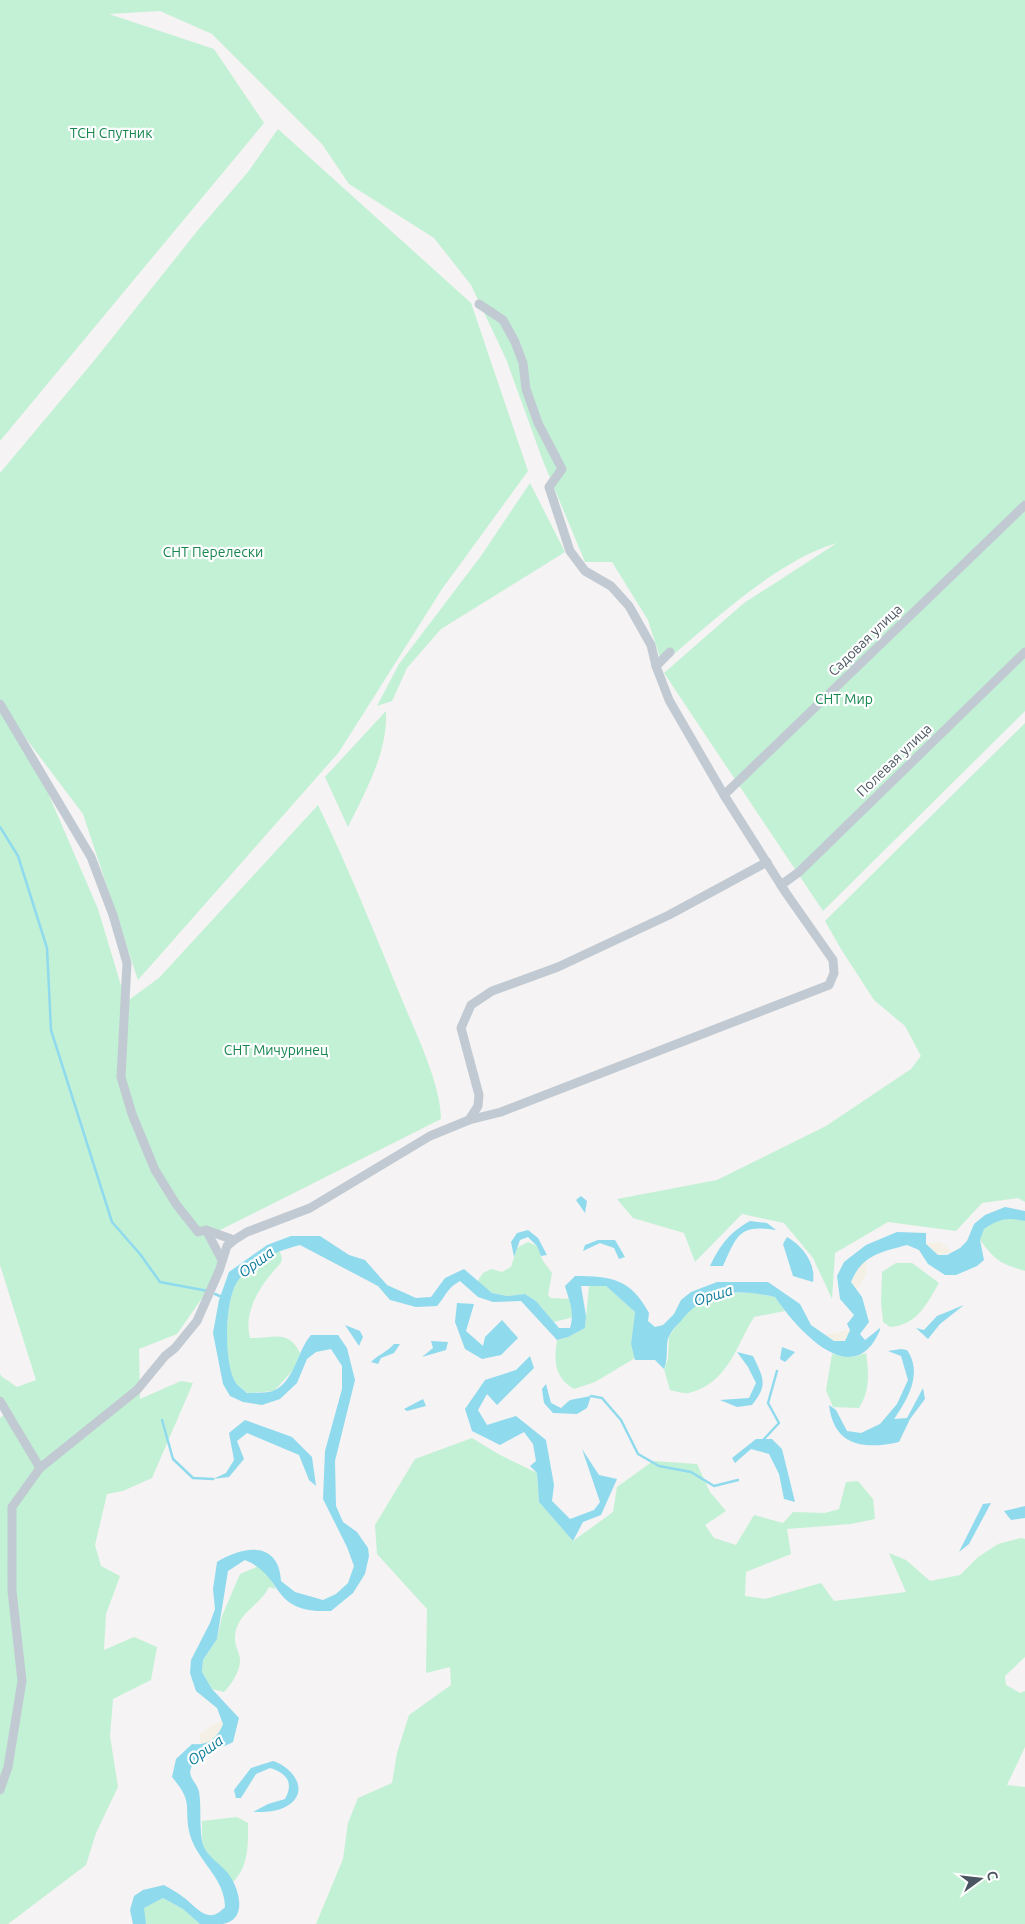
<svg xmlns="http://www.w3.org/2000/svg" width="1025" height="1924" viewBox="0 0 1025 1924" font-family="Ubuntu,sans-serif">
	<rect width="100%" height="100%" fill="#f5f3f3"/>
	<g fill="#c3f1d5">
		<path d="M0,0H1025V711L823,911L664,673L744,603L837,543C777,560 710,624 662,664L648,620L612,562H585L543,461L506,359L471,285L434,238L349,184L322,144L212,34L160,11L109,14L214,49L264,123L0,441Z"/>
		<path d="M278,129L471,303L528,471L442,589L339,752L138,980L83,814L0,704V473L93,362L198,230L248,172Z"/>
		<path d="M530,483L565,552L441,629L407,668L392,701L377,706L399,664L481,556Z"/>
		<path d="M0,708L48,793L98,909L126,1002L159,978L318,805C350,871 377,939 405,1007C418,1037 441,1087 441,1119L214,1233L221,1271L177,1334L139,1349L140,1399L181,1381L193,1383L152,1478L123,1491L107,1494L95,1545L101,1566L120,1576L106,1614L104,1650L134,1637L157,1647L151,1680L113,1699L110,1736L118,1787L96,1833L86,1865L8,1924H0V1418L6,1413L0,1402V1373L1,1376L17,1387L36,1380L0,1265Z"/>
		<path d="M386,711C388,752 366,790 348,827L325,777Z"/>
		<path d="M1025,723V1202L1018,1198L982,1203L956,1231L888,1222L835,1253L832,1299L813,1258L784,1223L742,1214L695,1262L684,1233L633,1218L617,1199L717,1180L826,1126L911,1069L921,1056L905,1026L874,1000L841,949L825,921Z"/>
		<path d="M1010,1218L1025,1221V1271C999,1263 996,1261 980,1240L983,1229L998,1220Z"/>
		<path d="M528,1242L537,1246L543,1261L552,1273L548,1295L551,1298L569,1299L574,1317L554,1322L536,1301L525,1294L507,1296L492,1293L477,1282L483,1273L491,1269L502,1272L511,1267L517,1248Z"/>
		<path d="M279,1251C281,1254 283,1258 281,1262C279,1266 274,1270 271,1274C256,1292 244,1315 250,1338C272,1339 288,1328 300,1353L293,1370L274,1391L248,1393C244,1390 238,1386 236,1383C222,1363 225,1300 238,1280C244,1272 269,1253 279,1251Z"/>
		<path d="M896,1263H912L939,1283C926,1305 917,1325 890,1327L883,1322L881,1302L882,1272Z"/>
		<path d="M589,1286H606L635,1312L631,1344L635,1358L595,1382L574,1389C554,1377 554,1361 557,1340L568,1337L585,1328Z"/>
		<path d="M729,1293H756L775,1297L785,1311L754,1317C736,1346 728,1383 689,1393C684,1394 675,1391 670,1390L664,1369L668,1359L669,1336L690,1308L702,1300Z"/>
		<path d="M866,1353C869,1373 870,1391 859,1408L833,1407L826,1390L832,1354L854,1357Z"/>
		<path d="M472,1438L500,1455L537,1473L539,1502L573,1541L613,1512L617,1487L653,1461L697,1464L710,1492L726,1511L705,1525L714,1538L736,1545L754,1515L783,1523L793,1512L825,1513L839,1509L846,1482L858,1481L873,1499L875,1519L851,1524L787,1529L791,1554L746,1572L745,1596L765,1599L821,1583L834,1601L906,1592L889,1553L906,1560L930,1581L960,1575L978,1557L998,1544L1021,1538L1025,1539V1657L1005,1676L1006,1685L1020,1693L1025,1691V1747L1007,1785L1025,1787V1924H316L343,1859L348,1823L358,1798L392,1783L397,1753L409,1715L451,1685L450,1667L426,1673L427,1609L377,1554L375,1525L415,1459Z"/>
		<path d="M259,1566L268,1575L276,1589L269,1587C260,1606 236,1613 235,1637C234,1645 240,1653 240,1661C240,1671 231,1685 224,1692L212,1689L202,1672L203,1660L217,1639L222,1616L240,1574Z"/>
		<path d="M237,1817L248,1823C248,1845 249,1867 232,1883C225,1869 212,1862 205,1849C201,1842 202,1829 202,1821Z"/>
		<path d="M163,1898L183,1909L200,1924H146L143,1908Z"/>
	</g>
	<g fill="#f5f0e5">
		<path d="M940,1242L952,1252L938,1255L926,1244Z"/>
		<path d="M866,1260C868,1273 865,1280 856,1290L851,1282L857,1269Z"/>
		<path d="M850,1330L845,1341H834L825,1335Z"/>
		<path d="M222,1720L223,1724L219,1735L202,1746L199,1734Z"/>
	</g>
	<g fill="#90daee">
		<path d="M581,1196L587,1201L585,1213L576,1200Z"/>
		<path d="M1005,1207L1025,1211V1221C1007,1217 999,1219 984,1229L980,1240L984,1260L977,1266L956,1275H945L928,1264L919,1250L907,1245C881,1252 862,1255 851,1282L862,1297L869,1322L860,1334L865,1340L880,1328V1330C853,1394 796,1328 775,1297C737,1289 706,1289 681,1321C677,1325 672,1330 669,1336C665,1344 669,1357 664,1369L655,1360H635L631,1344L635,1312L606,1286H581L586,1316L585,1328L568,1337L557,1340L521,1301L493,1302L478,1297L460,1281C446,1289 447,1295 437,1306L416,1307L390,1300L378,1286L300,1245C276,1251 257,1260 240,1278C224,1295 223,1364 236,1383C238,1386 244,1390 247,1393C255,1392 268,1394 275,1390C295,1380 297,1351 311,1335H338L347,1348L355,1380L335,1461L336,1506L343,1522L357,1532L368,1548L369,1556L365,1574L353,1593L331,1611C268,1613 287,1578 245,1560L228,1571L217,1639L203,1660L202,1672L212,1689L239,1718L233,1742C224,1747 201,1755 195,1761C183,1777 197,1780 199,1792C202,1807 198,1836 205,1849C210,1858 219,1863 226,1871C238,1884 250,1919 223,1924C215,1924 207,1924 200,1924L183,1909L163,1898L144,1908L146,1924H133L130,1910L134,1896L143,1890L164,1885C171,1889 180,1894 187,1900C200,1911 209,1924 225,1907C225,1878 198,1862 190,1835C183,1807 195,1804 172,1777L176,1759L192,1744C207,1746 218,1738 223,1724L217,1708L196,1691L190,1673L191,1660L210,1623L215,1609L213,1589L217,1562C244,1545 279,1541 281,1581L295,1592L323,1600L336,1594L348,1583L354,1566L347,1547L323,1499L325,1451L342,1389V1366L331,1349L316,1352L307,1359L297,1383L280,1399L262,1405L243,1402L230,1396L223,1384L213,1333L219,1300L229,1272L267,1245L291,1236H320L349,1255L365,1260L387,1285L416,1298L431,1297L445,1278L464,1269L492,1293L507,1296L525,1294L536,1301L559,1328H570C575,1311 569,1301 565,1286L575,1276C611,1276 631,1279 649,1313L648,1321L655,1327L663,1325L674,1314L681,1300L691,1292L717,1282H768L800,1304L811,1325L834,1341H845L850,1330L847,1324L854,1315L840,1299L837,1276L844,1262L866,1245L897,1232L926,1233V1244L938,1255H947L960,1248L967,1241L974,1224L985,1215Z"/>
		<path d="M750,1221L767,1223L776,1230C739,1224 737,1235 723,1266H710C720,1245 730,1232 750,1221Z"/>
		<path d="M528,1230L538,1238L547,1255L541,1256L537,1246L528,1237L520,1240L514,1257L511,1242L517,1233Z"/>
		<path d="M787,1237C803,1246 816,1264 813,1282L793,1276L783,1244Z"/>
		<path d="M598,1240H615L625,1257L619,1259L614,1248L600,1243L583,1251L585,1245Z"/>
		<path d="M457,1303L474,1304L466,1331L483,1346L485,1337L502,1320L518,1338L501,1355L482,1359L465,1349L455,1322Z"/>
		<path d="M964,1305L940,1324L928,1339L916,1328L924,1330L937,1316Z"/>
		<path d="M345,1325L360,1331L363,1337L359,1346Z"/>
		<path d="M431,1341L448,1342L446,1350L422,1357L433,1348Z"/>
		<path d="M394,1344H400L394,1353L381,1358L378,1364L371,1362C378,1355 387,1352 394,1344Z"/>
		<path d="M782,1347L795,1352L785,1362L780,1359Z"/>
		<path d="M901,1349L907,1350C923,1373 908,1399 894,1419L907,1418L923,1388L925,1399L910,1419L899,1442C863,1450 834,1446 829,1405L836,1410L847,1431L861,1433L880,1424L897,1404L908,1380L901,1356L888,1351Z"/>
		<path d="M737,1352L753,1356C764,1379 768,1385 752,1405L737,1407L720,1400L749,1398L756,1383L748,1367Z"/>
		<path d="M530,1356L534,1368L497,1405L487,1394L478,1410L487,1425L516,1416L546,1440L554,1485L552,1501L570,1519L594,1510L600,1502L582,1449L599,1475L617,1479L601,1515L583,1522L573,1541L539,1502L537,1473L530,1466L536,1461L533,1444L524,1432L500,1445L472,1431L465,1409L485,1380L516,1370Z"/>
		<path d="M546,1384L551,1403L561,1408L570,1400L591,1396L587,1408L577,1414L553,1413L544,1403L542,1389Z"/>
		<path d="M423,1399L426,1406L407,1411L404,1409Z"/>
		<path d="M245,1420L292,1437L312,1457L316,1486L309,1480L299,1455L247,1433L237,1441L244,1459L229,1477L213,1479L226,1473L234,1460L229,1433Z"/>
		<path d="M756,1439H772L782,1449L795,1502L784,1499L779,1474L769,1454L751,1449L735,1463L732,1458Z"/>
		<path d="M991,1503L969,1544L959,1552L983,1504Z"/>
		<path d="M1025,1506V1518L1011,1520L1004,1511Z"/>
		<path d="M273,1761C293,1767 311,1792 287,1806C277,1812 264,1812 253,1812L268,1804L285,1799C294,1783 287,1773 270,1768L256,1774L241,1798H236L234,1790L251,1768Z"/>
	</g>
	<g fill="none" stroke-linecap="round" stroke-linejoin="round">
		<g stroke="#90daee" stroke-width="2.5">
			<path d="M0,827L18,856L47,948L51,1030L112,1222L140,1254L160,1282L208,1291"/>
			<path d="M215,1294L222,1297"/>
			<path d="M591,1396L602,1398L621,1420L638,1454L659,1466L691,1472L714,1486L738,1480"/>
			<path d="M162,1420L173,1459L193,1478L213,1479"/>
			<path d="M764,1439L779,1423L768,1403L777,1371"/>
		</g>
		<g stroke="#c1cad2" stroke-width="9">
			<path d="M656,666L670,652"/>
			<path d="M0,704L91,857L113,915L127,963L121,1077L132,1114L155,1170L176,1204L198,1232L206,1230L222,1260"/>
			<path d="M724,795L1025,505"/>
			<path d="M781,885L799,872L1025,652"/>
			<path d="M469,1120L478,1106L479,1095L461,1028L471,1005L492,991L558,967L669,915L767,862"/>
			<path d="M206,1230L234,1240"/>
			<path d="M0,1401L40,1468"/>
			<path d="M0,1790L8,1767L22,1681L12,1591V1507L40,1468L137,1390L165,1356L175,1348L197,1321L219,1271L227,1246L234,1240L247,1232L310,1208L430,1136L469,1120L501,1112L829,985L834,973L833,960L786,893L724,795L669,700L656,666L651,645L629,606L611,586L585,571L570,551L549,487L562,469L538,423L526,389L523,363L515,342L503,320L479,304"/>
		</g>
	</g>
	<g text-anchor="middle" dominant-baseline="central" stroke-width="4.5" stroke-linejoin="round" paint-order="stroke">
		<g font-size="14" fill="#17864f" stroke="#fff">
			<text x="111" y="133">ТСН Спутник</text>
			<text x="213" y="552">СНТ Перелески</text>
			<text x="844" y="699">СНТ Мир</text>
			<text x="276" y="1050">СНТ Мичуринец</text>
		</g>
		<g font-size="14" fill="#4a5661" stroke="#fff">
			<text transform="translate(865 640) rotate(-44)">Садовая улица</text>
			<text transform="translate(894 760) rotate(-44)">Полевая улица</text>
		</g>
		<g font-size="15" font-style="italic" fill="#0c7c9b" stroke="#fff">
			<text transform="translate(256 1262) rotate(-36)">Орша</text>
			<text transform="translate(713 1295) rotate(-17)">Орша</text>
			<text transform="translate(205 1750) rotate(-36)">Орша</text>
		</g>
	</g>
	<g transform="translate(980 1879) rotate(75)" stroke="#ffffff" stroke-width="4" paint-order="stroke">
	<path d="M0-4L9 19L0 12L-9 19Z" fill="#4a5661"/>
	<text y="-8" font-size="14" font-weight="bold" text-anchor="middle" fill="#4a5661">С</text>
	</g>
</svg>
